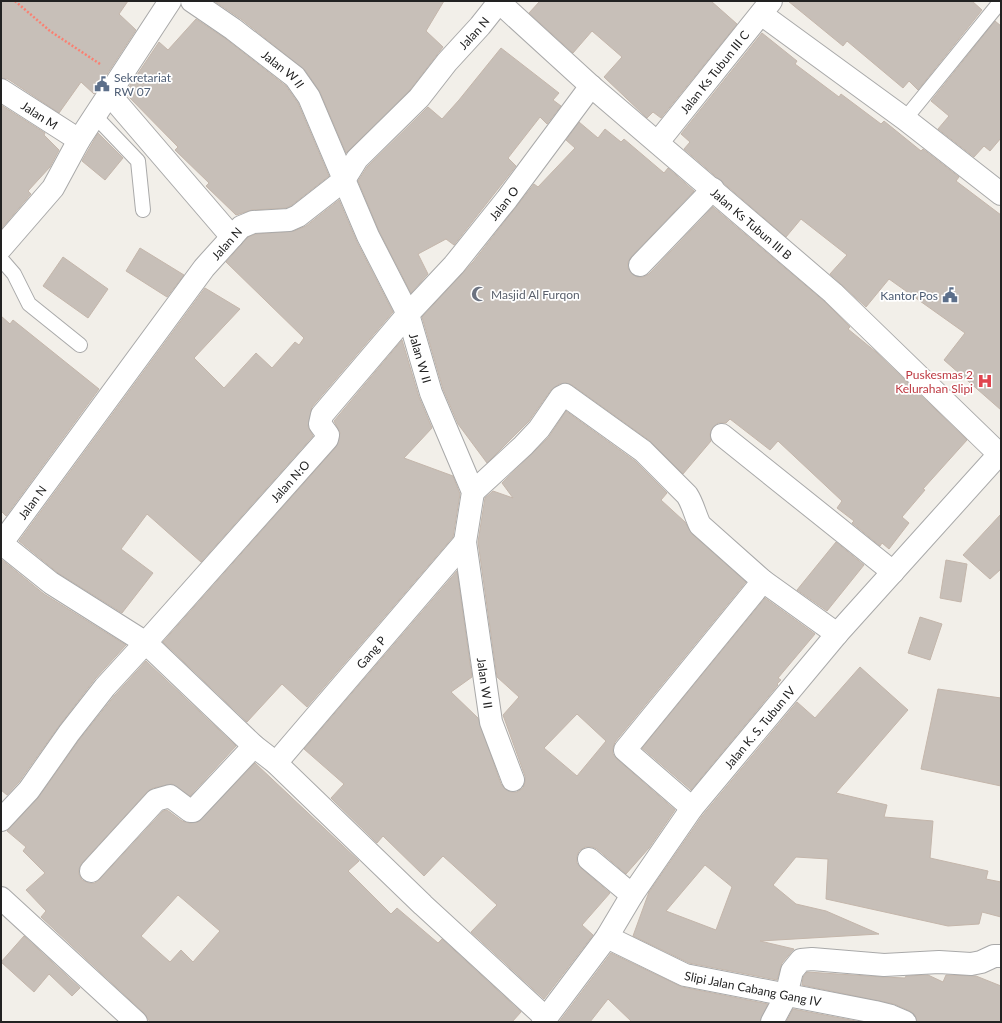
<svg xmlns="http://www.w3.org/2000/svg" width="1002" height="1023" viewBox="0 0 1002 1023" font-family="Lato,sans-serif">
	<rect width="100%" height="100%" fill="#f2efe9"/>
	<g fill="#c7bfb8" stroke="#c4b6ab" fill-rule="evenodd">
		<path d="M1,1H128L119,14L136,30L94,94L81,82L59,113L8,79L1,78Z"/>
		<path d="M214,1H444L426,31L443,47L410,90L346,153L320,92L305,70L241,19Z"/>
		<path d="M540,1H711L737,24L661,118L653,112L647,118L604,77L622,57L592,31L573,53L529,13Z"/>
		<path d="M788,1H972L982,10L918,90L909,81L903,88L847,41L843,46Z"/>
		<path d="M196,19L226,39L286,86L298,103L329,176L292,205L286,208L252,210L236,215L206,186L209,183L175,150L178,147L125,93L159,42L168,50Z"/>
		<path d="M995,21L1001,26V138L990,151L984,146L974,157L938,129L949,116L931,101Z"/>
		<path d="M762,33L797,61L795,64L839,97L841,94L881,124L884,121L921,151L923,149L959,177L956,181L1001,215V410L944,360L965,333L889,279L866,307L830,274L847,255L801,219L786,237L684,149L690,142L681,134Z"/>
		<path d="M501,48L559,93L553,100L561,106L547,124L540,117L508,158L516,166L454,245L446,239L418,254L428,274L411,293L379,231L358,181L367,167L428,107L442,119L459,100Z"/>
		<path d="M1,105L45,133L44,135L59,150L50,167L28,191L31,194L1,229Z"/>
		<path d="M579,122L598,138L605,129L621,142L624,139L664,173L668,168L694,191L631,257L628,262V268L632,274L637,277H643L649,274L713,207L825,302L850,327L848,329L876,352L967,440L923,489L925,490L902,517L909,523L889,549L882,543L880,546L852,523L854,521L837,508L842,501L778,441L770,450L730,419L726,423H718L713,427L710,434L711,441L683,474L650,441L572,385L566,383L559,384L551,390L529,421L487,463L458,424L443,389L422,317L473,262L534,184L538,187L575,148L566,140Z"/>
		<path d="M98,133L123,158L105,180L82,161Z"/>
		<path d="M339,200L357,242L393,312L312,407L308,426L313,436L201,562L147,514L121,549L153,573L122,613L58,573L19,541L205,288L240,309L194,358L224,388L256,353L272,368L295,342L299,345L304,338L226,262L248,237L256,234L294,231L306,226Z"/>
		<path d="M140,248L184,275L167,297L126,271Z"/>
		<path d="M63,257L108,289L88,318L43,286Z"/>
		<path d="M1,316L10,324L13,320L99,389L6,516L1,511Z"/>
		<path d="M402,340L419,397L432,428L404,458L453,476L460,494L453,537L307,707L282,684L247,722L163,642L336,447L340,433L334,421Z"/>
		<path d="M566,411L635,461L667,493L661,500L685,522L692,534L746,582L615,742L613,748V754L617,759L675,810L649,848L626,874L597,849L592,847H585L579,851L577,856V863L581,868L610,893L582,925L593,935L544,999L471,932L497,905L443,856L424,876L383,836L377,843L331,798L344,784L304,749L457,571L472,677L451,692L478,718L501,784L505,789L511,792H517L523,788L525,782V776L503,715L519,697L497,677L478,542L485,498L493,491L513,498L502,483L548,438ZM577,714L606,741L577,776L544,748Z"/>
		<path d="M1001,514V569L990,579L963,555Z"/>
		<path d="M836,542L864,565L827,611L797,590Z"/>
		<path d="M1,559L44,594L126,645L95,679L59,726L19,782L7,795L1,790Z"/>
		<path d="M946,560L967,564L961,602L940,598Z"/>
		<path d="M765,598L815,634L778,678L781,680L777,684L778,685L691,790L642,748Z"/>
		<path d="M920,617L942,624L930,660L908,653Z"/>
		<path d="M146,661L236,746L190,796L172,784L153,788L147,792L82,863L79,869V874L82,880L89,883H95L100,879L163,811L167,810L182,821L190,823L198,822L255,763L359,861L348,871L391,914L397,908L438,943L442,939L521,1012L512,1022H150L144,1013L41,917L46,911L26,890L45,873L23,851L26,847L7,831L38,798L79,740L115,695ZM178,895L220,931L193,962L181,950L170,962L141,936Z"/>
		<path d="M860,667L908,710L836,793L887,805L884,817L933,821L930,858L988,871L986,879L1001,882V917L982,912L979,924L948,926L826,899L828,859L796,857L773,885L796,904L826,911L879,934L760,941L794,949L782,963L777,980L689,963L633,936L649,892L702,816L797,702L815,718ZM705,865L732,887L716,930L666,911Z"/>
		<path d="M938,689L1001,698V786L921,769Z"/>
		<path d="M24,936L80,988L72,996L49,974L34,992L1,962Z"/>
		<path d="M611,953L682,987L768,1004L760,1022H632L608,999L590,1022H559Z"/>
		<path d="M807,972L883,977L905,978L906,976L928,975L943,982L946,975L976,976L1001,986V1022H917L915,1015L910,1011L894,1004L802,985L803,977Z"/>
		<path d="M793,1009L861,1022H786Z"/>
	</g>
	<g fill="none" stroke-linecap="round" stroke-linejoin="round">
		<g stroke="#a9a9a9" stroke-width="16">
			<g id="lane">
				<path d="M95,116L138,161L143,210"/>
				<path d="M905,119L1001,1"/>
				<path d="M1,259L14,274L29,304L80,345"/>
			</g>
		</g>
		<g stroke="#a9a9a9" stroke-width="24">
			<g id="street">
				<path id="s1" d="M192,1L233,29L295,77L309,97L368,236L408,314L431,393L473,492L465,542L491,722L513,780"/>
				<path id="s2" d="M499,1V2L591,86L833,293L999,454"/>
				<path d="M761,14L905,119L1001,194"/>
				<path id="s3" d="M1,90L79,140"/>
				<path d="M110,95L232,237"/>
				<path id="s4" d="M658,142L771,1"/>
				<path d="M1,248L53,188L79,140L170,1"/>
				<path d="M640,265L713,189"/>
				<path d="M722,435L893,572"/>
				<path d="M473,492L523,446L539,429L561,397L565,395L643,451L687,495C693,504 695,515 700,525L763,581L837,634"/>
				<path d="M1,543L51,583L146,643L254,746L276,763L423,905L546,1018"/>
				<path id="s5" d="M1,544L204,268L241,227L253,222L289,220L298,216L344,180L357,159L419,98L447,62L480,26L499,2"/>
				<path id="s6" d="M276,763L465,542"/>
				<path d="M692,808L625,750L763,581"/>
				<path id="s7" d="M1,820L29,790L69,733L105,687L149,639L327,439L328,435L320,424L322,415L408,314L454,265L507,199L591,86"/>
				<path d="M589,859L632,895"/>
				<path d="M91,871L156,800L170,796L190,811H193L254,746"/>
				<path d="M1,898L136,1022"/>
				<path id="s8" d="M607,937L685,975L875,1012L891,1016L905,1022"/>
				<path id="s9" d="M543,1022L607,937L632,895L692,808L837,634L1001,452"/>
				<path d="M772,1022L786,996L792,971L801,960L812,959L884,965L939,962L971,964L981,962L994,956H1001"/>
			</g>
		</g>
		<path stroke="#fa8072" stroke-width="2.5" stroke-dasharray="2 2" stroke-linecap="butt" d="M15,1L50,31L100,64"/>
		<use href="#lane" stroke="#fff" stroke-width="14"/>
		<use href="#street" stroke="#fff" stroke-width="22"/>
	</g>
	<defs>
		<g id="civic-bare" transform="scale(1.2)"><path d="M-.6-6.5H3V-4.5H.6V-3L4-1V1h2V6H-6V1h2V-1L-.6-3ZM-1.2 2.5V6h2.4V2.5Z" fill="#5c6f8a" stroke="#fff" stroke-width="2.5" paint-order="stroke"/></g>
		<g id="mosque-bare" transform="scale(1.2)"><path d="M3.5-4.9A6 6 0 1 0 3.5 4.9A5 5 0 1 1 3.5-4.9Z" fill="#6b7280" stroke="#fff" stroke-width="2.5" paint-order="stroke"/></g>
		<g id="hospital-bare" transform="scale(1.2)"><path d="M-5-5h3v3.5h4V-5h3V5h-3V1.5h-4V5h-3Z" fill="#e0444e" stroke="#fff" stroke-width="2.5" paint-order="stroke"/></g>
	</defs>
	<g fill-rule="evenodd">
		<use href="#civic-bare" x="102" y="84"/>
		<use href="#mosque-bare" x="479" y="294"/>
		<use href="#civic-bare" x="950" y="295"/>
		<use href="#hospital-bare" x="985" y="381"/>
	</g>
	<g text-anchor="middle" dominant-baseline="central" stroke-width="3.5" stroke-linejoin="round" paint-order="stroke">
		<g font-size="12" fill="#222" stroke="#fff">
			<text stroke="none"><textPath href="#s5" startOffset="712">Jalan N</textPath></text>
			<text stroke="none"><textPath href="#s1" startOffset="114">Jalan W II</textPath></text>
			<text stroke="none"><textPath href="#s4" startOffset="90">Jalan Ks Tubun III C</textPath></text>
			<text stroke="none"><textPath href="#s3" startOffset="46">Jalan M</textPath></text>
			<text stroke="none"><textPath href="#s7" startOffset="808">Jalan O</textPath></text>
			<text stroke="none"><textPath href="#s2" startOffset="337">Jalan Ks Tubun III B</textPath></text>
			<text stroke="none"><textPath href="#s5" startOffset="376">Jalan N</textPath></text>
			<text stroke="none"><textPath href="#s1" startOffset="437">Jalan W II</textPath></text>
			<text stroke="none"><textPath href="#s7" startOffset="446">Jalan N:O</textPath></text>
			<text stroke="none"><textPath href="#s5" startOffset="52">Jalan N</textPath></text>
			<text stroke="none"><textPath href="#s6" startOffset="146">Gang P</textPath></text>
			<text stroke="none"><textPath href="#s1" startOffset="774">Jalan W II</textPath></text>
			<text stroke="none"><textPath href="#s9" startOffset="366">Jalan K. S. Tubun IV</textPath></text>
			<text stroke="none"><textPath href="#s8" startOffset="156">Slipi Jalan Cabang Gang IV</textPath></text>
		</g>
		<g font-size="12" fill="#4e5e75" stroke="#fff" text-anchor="start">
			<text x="114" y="77">Sekretariat<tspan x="114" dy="14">RW 07</tspan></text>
			<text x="938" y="295" text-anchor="end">Kantor Pos</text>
		</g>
		<g font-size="12" fill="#5b616d" stroke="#fff" text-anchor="start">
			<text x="491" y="294">Masjid Al Furqon</text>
		</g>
		<g font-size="12" fill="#be3a42" stroke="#fff" text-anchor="end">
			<text x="973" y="374">Puskesmas 2<tspan x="973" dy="14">Kelurahan Slipi</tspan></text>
		</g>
	</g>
	<rect width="1002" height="1023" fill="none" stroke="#222222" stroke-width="4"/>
</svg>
